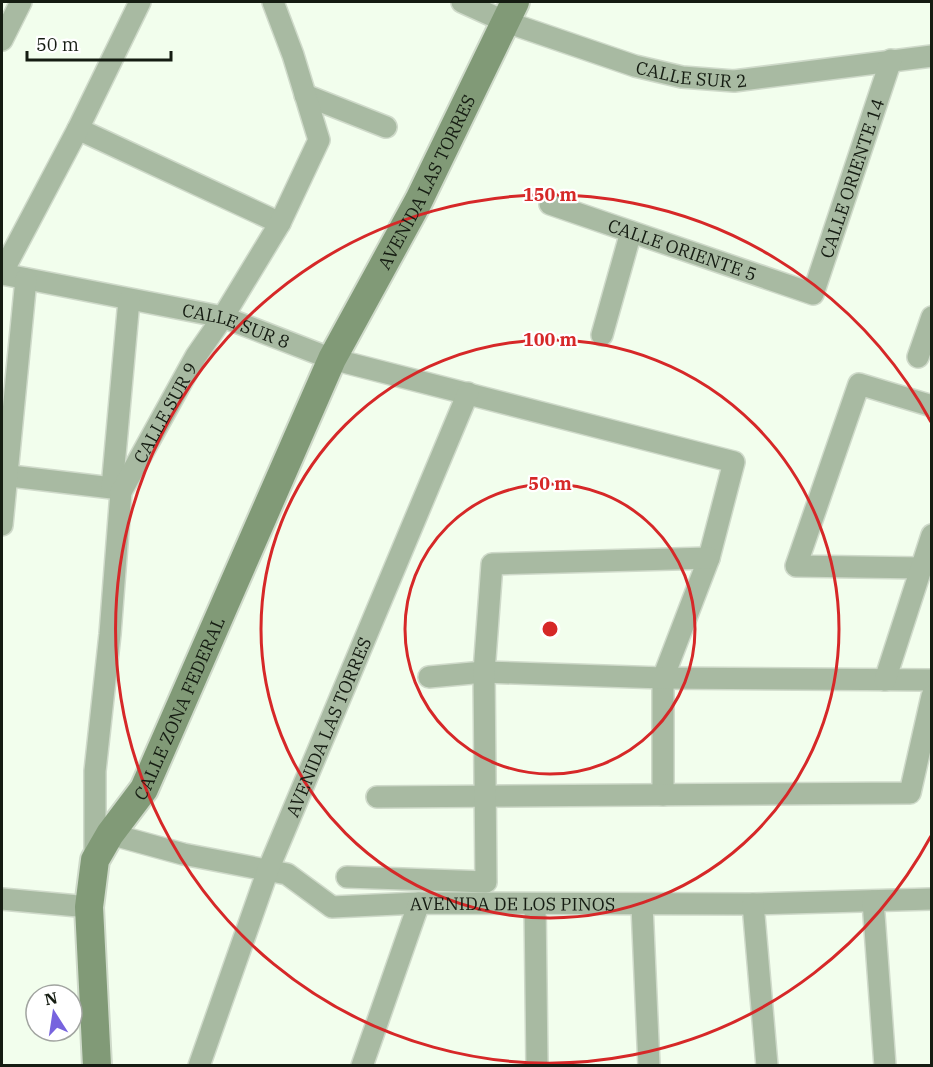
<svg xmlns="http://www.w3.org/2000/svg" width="933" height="1067" viewBox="0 0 933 1067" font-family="'IBM Plex Serif',serif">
	<rect width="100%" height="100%" fill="#f2feed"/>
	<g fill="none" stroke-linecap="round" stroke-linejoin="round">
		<g stroke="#cfdaca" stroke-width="24">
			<g id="minor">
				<path id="s1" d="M462,2L506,22L635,66L682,77L734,81L932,56"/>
				<path d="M2,40L21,2"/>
				<path d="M305,95L386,127"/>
				<path d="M78,129L280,223"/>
				<path id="s2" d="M550,204L813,294L891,60"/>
				<path d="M2,273L78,129L140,2"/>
				<path id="s3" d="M2,274L223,317L332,359L734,462L709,558L663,678V795"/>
				<path d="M602,335L631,232"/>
				<path d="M918,357L932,317"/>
				<path d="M2,475L112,488L121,492"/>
				<path d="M112,488L129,300"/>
				<path d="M2,525L26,279"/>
				<path d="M921,568L796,566L859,384L932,406"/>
				<path d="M429,677L484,672L663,678L932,680"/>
				<path d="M885,680L932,535"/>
				<path d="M377,797L910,793L932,696"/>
				<path id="s4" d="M110,834L183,854L287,874L332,907L419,903L753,904L932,899"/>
				<path id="s5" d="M95,859V771L110,634L121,492L196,356L223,317L280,223L319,140L293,55L273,2"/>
				<path d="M347,877L486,882L484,672L492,564L709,558"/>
				<path d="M2,899L89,907"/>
				<path d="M873,901L885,1066"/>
				<path d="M535,904L537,1066"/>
				<path d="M753,904L767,1066"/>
				<path d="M642,905L649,1066"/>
				<path id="s6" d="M199,1066L268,870L468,393"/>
				<path d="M362,1066L419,903"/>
			</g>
		</g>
		<g stroke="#cfdaca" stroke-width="32">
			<g id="secondary">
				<path id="s7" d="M97,1066L89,907L95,860L110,834L144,789L332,359L419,200L515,2"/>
			</g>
		</g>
		<use href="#minor" stroke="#a8baa2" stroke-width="21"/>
		<use href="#secondary" stroke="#819a77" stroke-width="28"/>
	</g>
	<g fill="none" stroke="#d62828" stroke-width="3">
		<circle cx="550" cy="629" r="145"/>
		<circle cx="550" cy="629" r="289"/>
		<path d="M931 836A434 434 0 1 1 931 422"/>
	</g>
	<g text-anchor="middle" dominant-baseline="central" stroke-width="4.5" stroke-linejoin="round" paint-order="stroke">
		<g font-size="18" fill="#151c12" stroke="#fff">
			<text stroke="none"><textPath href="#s1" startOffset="242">CALLE SUR 2</textPath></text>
			<text stroke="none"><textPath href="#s2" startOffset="400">CALLE ORIENTE 14</textPath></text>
			<text stroke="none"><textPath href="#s7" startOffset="963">AVENIDA LAS TORRES</textPath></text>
			<text stroke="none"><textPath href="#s2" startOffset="140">CALLE ORIENTE 5</textPath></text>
			<text stroke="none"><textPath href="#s3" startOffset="240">CALLE SUR 8</textPath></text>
			<text stroke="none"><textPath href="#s5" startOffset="459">CALLE SUR 9</textPath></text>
			<text stroke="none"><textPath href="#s7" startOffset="381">CALLE ZONA FEDERAL</textPath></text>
			<text stroke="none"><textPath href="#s6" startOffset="363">AVENIDA LAS TORRES</textPath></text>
			<text stroke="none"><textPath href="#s4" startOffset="418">AVENIDA DE LOS PINOS</textPath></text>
		</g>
	</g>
	<circle cx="550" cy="629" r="9" fill="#d62828" stroke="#fff" stroke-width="3"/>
	<g font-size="18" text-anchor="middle" font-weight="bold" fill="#d62828" stroke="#fff" stroke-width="4.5" stroke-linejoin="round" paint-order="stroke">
		<text x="550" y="201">150 m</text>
		<text x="550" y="346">100 m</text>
		<text x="550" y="490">50 m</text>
	</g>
	<rect width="933" height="1067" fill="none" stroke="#151c12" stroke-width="6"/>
	<g transform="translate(54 1013) rotate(348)"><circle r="28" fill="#ffffff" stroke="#a1a4a0" stroke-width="1.5"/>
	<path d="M0-4.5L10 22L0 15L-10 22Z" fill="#7763de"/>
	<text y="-9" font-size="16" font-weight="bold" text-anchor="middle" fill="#151c12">N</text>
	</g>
	<path d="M27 51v9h144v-9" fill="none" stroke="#151c12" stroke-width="3"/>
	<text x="36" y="51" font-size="18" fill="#151c12" stroke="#ffffff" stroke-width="4.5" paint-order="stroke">50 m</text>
</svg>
